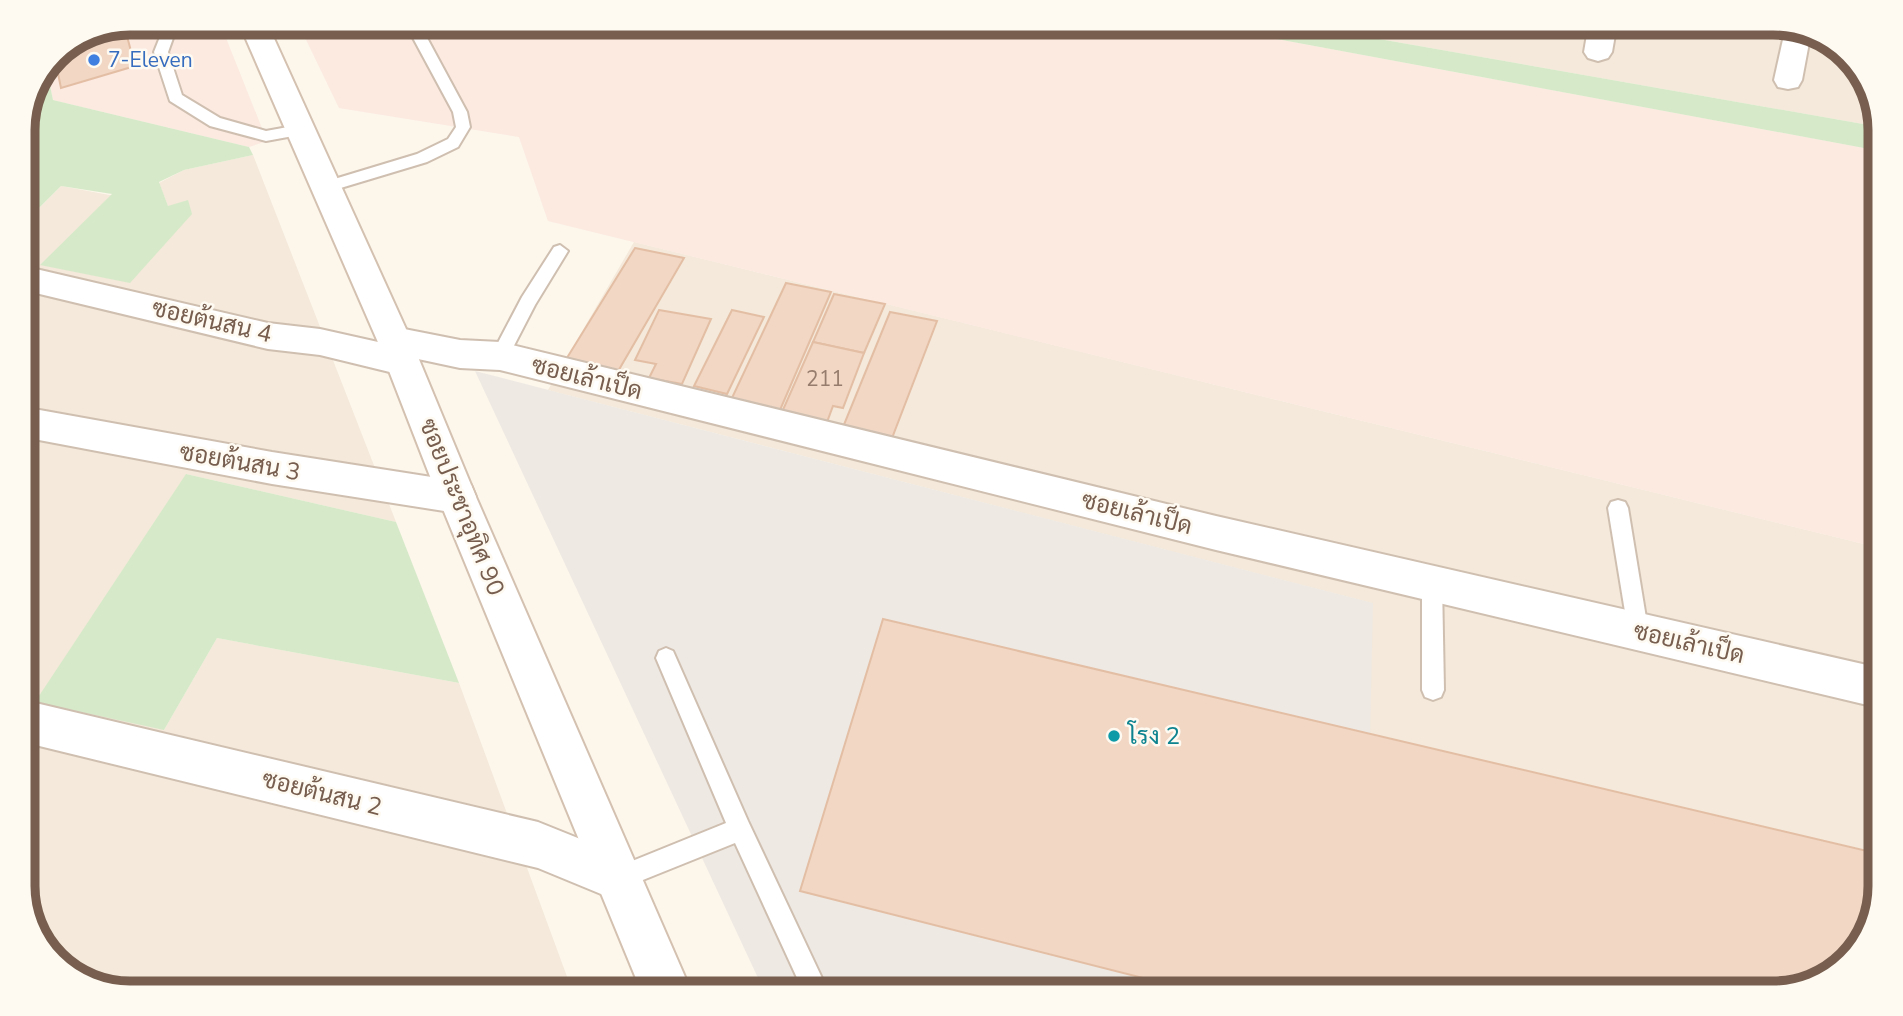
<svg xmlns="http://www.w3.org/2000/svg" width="1903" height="1016" viewBox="0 0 1903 1016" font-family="'Nunito Sans',Sarabun,sans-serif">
	<rect width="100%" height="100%" fill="#fcf6eb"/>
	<g fill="#f4e9da">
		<path d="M1288,23H1773L1821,34L1862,71L1880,127Z"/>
		<path d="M253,155L396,522L186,474L164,730L217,638L459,683L573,993H130L82,982L41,945L23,894V224L61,186L168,206L159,183L184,170Z"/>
		<path d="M634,242L1880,548V853L1369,739L1372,603L548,390Z"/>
	</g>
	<g fill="#fce9e0">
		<path d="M130,23H220L267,141L249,147L53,100L47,71L54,54Z"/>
		<path d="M298,23H1190L1880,151V548L548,221L519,137L339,108Z"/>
	</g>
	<path fill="#eee9e3" d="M475,371L1373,603L1370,739L1880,853V886L1869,934L1832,975L1774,993H765Z"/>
	<g fill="#d6eac9">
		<path d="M1190,23H1288L1880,127V151Z"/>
		<path d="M47,71L53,100L249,147L253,155L184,170L159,182L168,206L188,200L192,214L130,283L40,265L112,194L61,186L23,224V123Z"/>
		<path d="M186,474L396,522L459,683L217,638L164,730L35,702Z"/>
	</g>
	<g fill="#f1d7c4" stroke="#e3bea4" stroke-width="2">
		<path d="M124,25L135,66L61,88L54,54Z"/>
		<path d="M635,248L684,258L617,373L565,361Z"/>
		<path d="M786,283L831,292L780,410L731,400Z"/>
		<path d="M834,294L885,304L864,353L813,342Z"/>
		<path d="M659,310L711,319L682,384L649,378L656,364L635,360Z"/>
		<path d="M732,310L764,317L727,394L694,386Z"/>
		<path d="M890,312L937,321L892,438L843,427Z"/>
		<path d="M813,342L864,353L843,408L833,406L827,422L782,412Z"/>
		<path d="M883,619L1880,854V886L1869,934L1832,975L1774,993H1202L800,891Z"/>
	</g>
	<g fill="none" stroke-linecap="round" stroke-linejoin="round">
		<g stroke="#cfbfb0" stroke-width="4">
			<g id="lane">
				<path d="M187,23H206L173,38L168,52L182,95L220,118L266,131L299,125L304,126L307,130L304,134L266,141L210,126L170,101L154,52L162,32Z"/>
				<path d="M405,23H419L467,112L470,127L458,147L427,162L324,193L318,192L316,188L318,184L417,154L448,139L456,127L453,112Z"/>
				<path d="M560,245L568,251L535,305L506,361H494L491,356L522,297L554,247Z"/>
				<path d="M1618,500L1625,502L1628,508L1648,630L1645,637L1638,639L1631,637L1628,630L1608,508L1611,502Z"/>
				<path d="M1432,573L1439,576L1442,582L1444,690L1441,697L1433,700L1425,697L1422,690V582L1425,576Z"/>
				<path d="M666,648L673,651L748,821L829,993H804L735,843L618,890L610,886L606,878L610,870L726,823L656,658L659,651Z"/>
			</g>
		</g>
		<g stroke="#cfbfb0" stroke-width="4">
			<g id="street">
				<path d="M1397,23H1425L1420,30L1410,32L1400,30Z"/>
				<path d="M1589,23H1617L1612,52L1608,58L1598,61L1588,58L1584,52Z"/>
				<path d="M1786,26L1811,32L1802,80L1798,87L1788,89L1778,87L1774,80Z"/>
				<path d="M23,266L268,323L320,329L378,342L382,331L394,327L460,340L500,342L1216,516L1880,668V708L1216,550L500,370L460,368L418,359L414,371L402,375L320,355L268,349L23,290Z"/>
				<path d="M23,407L272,452L457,481L471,485L476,497L471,509L457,513L272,484L23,437Z"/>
				<path d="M23,700L538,822L635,861L641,878L635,895L618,901L538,868L23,742Z"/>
			</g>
		</g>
		<g stroke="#d4c1b0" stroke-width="4">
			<path id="secondary" d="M239,23H267L411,340L476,497L692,993H642L438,497L377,340Z"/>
		</g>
		<use href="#lane" fill="#fff" fill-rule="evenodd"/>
		<use href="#street" fill="#fff" fill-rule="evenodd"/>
		<use href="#secondary" fill="#fff" fill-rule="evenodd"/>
	</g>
	<circle fill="#3f7fe0" stroke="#fefaf2" stroke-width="2.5" cx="94" cy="60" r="7"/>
	<circle fill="#0f9aa8" stroke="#fefaf2" stroke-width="2.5" cx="1114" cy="736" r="7"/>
	<g text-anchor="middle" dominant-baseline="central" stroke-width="5" stroke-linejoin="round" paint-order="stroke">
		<g font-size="21" fill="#366cbe" stroke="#fefaf2" text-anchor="start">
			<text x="108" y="60">7-Eleven</text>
		</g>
		<g font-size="21" fill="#967c6c">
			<text x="825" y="379">211</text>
		</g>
		<g font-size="24" fill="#775e4e" stroke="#fefaf2">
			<text transform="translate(212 321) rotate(13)">ซอยต้นสน 4</text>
			<text transform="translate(587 378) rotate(14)">ซอยเล้าเป็ด</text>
			<text transform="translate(240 462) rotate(10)">ซอยต้นสน 3</text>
			<text transform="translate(462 507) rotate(68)">ซอยประชาอุทิศ 90</text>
			<text transform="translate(1137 513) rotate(14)">ซอยเล้าเป็ด</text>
			<text transform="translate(1689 643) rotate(13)">ซอยเล้าเป็ด</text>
			<text transform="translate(322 793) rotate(14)">ซอยต้นสน 2</text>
		</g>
		<g font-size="24" fill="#0d838f" stroke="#fefaf2" text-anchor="start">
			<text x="1128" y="736">โรง 2</text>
		</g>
	</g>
	<path d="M0 0H1903V1016H0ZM130 35H1773A95 95 0 0 1 1868 130V886A95 95 0 0 1 1773 981H130A95 95 0 0 1 35 886V130A95 95 0 0 1 130 35Z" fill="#fefaf2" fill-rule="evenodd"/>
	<path fill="none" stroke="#775e4e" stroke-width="9" d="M130 35H1773A95 95 0 0 1 1868 130V886A95 95 0 0 1 1773 981H130A95 95 0 0 1 35 886V130A95 95 0 0 1 130 35Z"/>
</svg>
